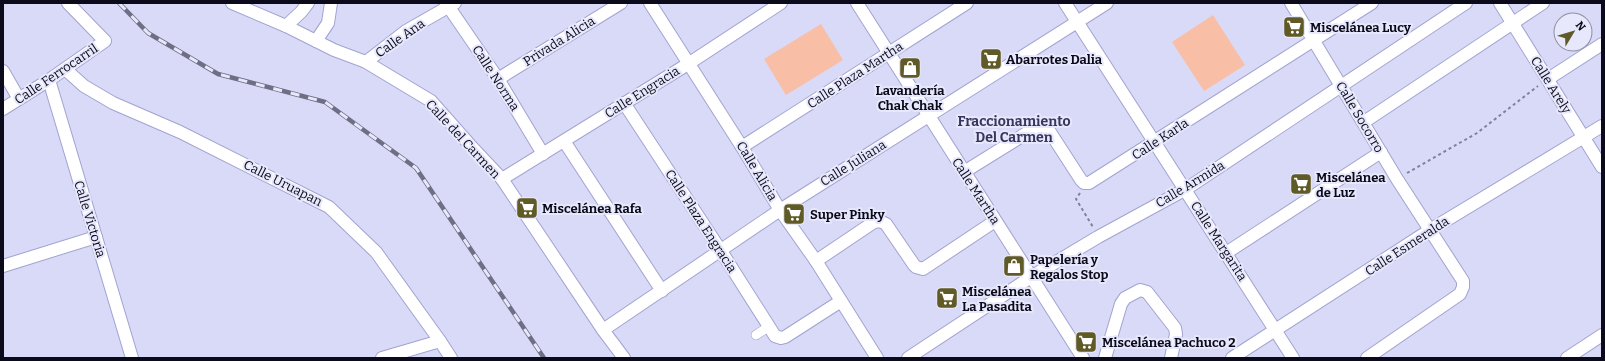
<svg xmlns="http://www.w3.org/2000/svg" width="1605" height="361" viewBox="0 0 1605 361" font-family="Bitter,serif">
	<rect width="100%" height="100%" fill="#d9daf7"/>
	<g fill="#f8bea6">
		<path d="M1213,15L1245,65L1204,91L1172,42Z"/>
		<path d="M821,24L843,60L786,95L764,59Z"/>
	</g>
	<g fill="none" stroke-linecap="round" stroke-linejoin="round">
		<g stroke="#a2a3d1" stroke-width="10">
			<path id="pedestrian" d="M756,335L768,327"/>
		</g>
		<g stroke="#a2a3d1" stroke-width="14">
			<g id="minor">
				<path d="M232,3L286,26L334,50L366,62L431,101L470,145L502,179L603,330L624,358"/>
				<path d="M446,3L498,79L543,154"/>
				<path d="M650,3L742,147L780,210L816,261L877,358"/>
				<path d="M857,3L1083,358"/>
				<path d="M1065,3L1293,358"/>
				<path d="M1291,3L1397,179L1463,281V287L1460,294L1367,358"/>
				<path d="M1500,3L1602,167"/>
				<path d="M286,26L301,12L308,3"/>
				<path d="M316,41L328,23L331,3"/>
				<path d="M366,62L406,31L455,3"/>
				<path d="M65,69L84,86L113,103L180,132L329,207L376,252L440,341L451,358"/>
				<path d="M3,71L19,99"/>
				<path d="M498,79L621,3"/>
				<path d="M1548,79L1602,44"/>
				<path d="M49,80L132,358"/>
				<path d="M624,103L721,251L775,336L781,338L785,337L841,301"/>
				<path d="M3,109L49,80L105,41L68,3"/>
				<path d="M1364,122L1543,3"/>
				<path d="M564,141L662,291"/>
				<path d="M742,147L967,3"/>
				<path d="M964,172L1038,126H1043L1048,129L1081,180L1084,183H1089L1372,3"/>
				<path d="M502,179L688,64L781,3"/>
				<path d="M1226,253L1381,152"/>
				<path d="M816,261L874,222L880,221L886,224L914,265L916,267L923,269L995,221"/>
				<path d="M3,266L96,237"/>
				<path d="M603,330L780,210L1107,3"/>
				<path d="M382,358L440,341"/>
				<path d="M908,358L1031,277L1098,237L1186,189L1466,3"/>
				<path d="M1105,358L1121,304L1125,298L1140,290L1147,292L1175,328L1176,334L1171,358"/>
				<path d="M1232,358L1430,230L1602,126"/>
				<path d="M1567,358L1602,335"/>
			</g>
		</g>
		<g stroke="#818199" stroke-width="2" stroke-dasharray="3 3" stroke-linecap="butt">
			<path d="M1407,173L1477,133L1538,86"/>
			<path d="M1080,193L1076,199L1093,227"/>
		</g>
		<use href="#pedestrian" stroke="#fff" stroke-width="9"/>
		<use href="#minor" stroke="#fff" stroke-width="12"/>
		<g stroke="#6e6e84" stroke-width="4.5">
			<path id="rail" d="M119,3L148,33L218,74L325,102L416,168L544,358"/>
		</g>
		<use href="#rail" stroke="#e7e8fc" stroke-width="3" stroke-dasharray="9" stroke-linecap="butt"/>
	</g>
	<defs>
		<g id="supermarket-square" transform="scale(1.15)"><rect x="-9" y="-9" width="18" height="18" rx="4" fill="#605a26" stroke="#e7e8fc"/><path d="M-6-5.5h2.5l.6 2H6L4.5 2H-2.5L-4.4-4H-6ZM-1.5 3.2a1.3 1.3 0 1 0 .1 0ZM3 3.2a1.3 1.3 0 1 0 .1 0Z" fill="#fff"/></g>
		<g id="shop-square" transform="scale(1.15)"><rect x="-9" y="-9" width="18" height="18" rx="4" fill="#605a26" stroke="#e7e8fc"/><path d="M-5-2.5h2.3a2.7 3.5 0 0 1 5.4 0H5L5.5 6h-11ZM-1.5-2.5h3a1.5 2.3 0 0 0-3 0Z" fill="#fff"/></g>
	</defs>
	<g fill-rule="evenodd">
		<use href="#supermarket-square" x="1294" y="27"/>
		<use href="#supermarket-square" x="991" y="59"/>
		<use href="#shop-square" x="910" y="68"/>
		<use href="#supermarket-square" x="1301" y="184"/>
		<use href="#supermarket-square" x="527" y="208"/>
		<use href="#supermarket-square" x="794" y="214"/>
		<use href="#shop-square" x="1014" y="266"/>
		<use href="#supermarket-square" x="947" y="298"/>
		<use href="#supermarket-square" x="1086" y="342"/>
	</g>
	<g text-anchor="middle" dominant-baseline="central" stroke-width="4" stroke-linejoin="round" paint-order="stroke">
		<g font-size="13" font-weight="bold" fill="#0b0a1a" stroke="#e7e8fc" text-anchor="start">
			<text x="1310" y="27">Miscelánea Lucy</text>
			<text x="1006" y="59">Abarrotes Dalia</text>
			<text x="910" y="90" text-anchor="middle">Lavandería<tspan x="910" dy="15">Chak Chak</tspan></text>
			<text x="1316" y="177">Miscelánea<tspan x="1316" dy="15">de Luz</tspan></text>
			<text x="542" y="208">Miscelánea Rafa</text>
			<text x="810" y="214">Super Pinky</text>
			<text x="1030" y="259">Papelería y<tspan x="1030" dy="15">Regalos Stop</tspan></text>
			<text x="962" y="291">Miscelánea<tspan x="962" dy="15">La Pasadita</tspan></text>
			<text x="1102" y="342">Miscelánea Pachuco 2</text>
		</g>
		<g font-size="13" fill="#0b0a1a" stroke="#e7e8fc">
			<text transform="translate(400 38) rotate(-35)">Calle Ana</text>
			<text transform="translate(559 41) rotate(-32)">Privada Alicia</text>
			<text transform="translate(56 74) rotate(-34)">Calle Ferrocarril</text>
			<text transform="translate(855 75) rotate(-33)">Calle Plaza Martha</text>
			<text transform="translate(496 78) rotate(57)">Calle Norma</text>
			<text transform="translate(1551 85) rotate(58)">Calle Arely</text>
			<text transform="translate(642 92) rotate(-32)">Calle Engracia</text>
			<text transform="translate(1360 117) rotate(59)">Calle Socorro</text>
			<text transform="translate(463 139) rotate(47)">Calle del Carmen</text>
			<text transform="translate(1160 139) rotate(-33)">Calle Karla</text>
			<text transform="translate(853 163) rotate(-32)">Calle Juliana</text>
			<text transform="translate(757 171) rotate(59)">Calle Alicia</text>
			<text transform="translate(283 183) rotate(27)">Calle Uruapan</text>
			<text transform="translate(1190 184) rotate(-31)">Calle Armida</text>
			<text transform="translate(976 191) rotate(57)">Calle Martha</text>
			<text transform="translate(90 219) rotate(73)">Calle Victoria</text>
			<text transform="translate(701 221) rotate(57)">Calle Plaza Engracia</text>
			<text transform="translate(1219 241) rotate(57)">Calle Margarita</text>
			<text transform="translate(1407 246) rotate(-33)">Calle Esmeralda</text>
		</g>
		<g font-size="14" font-weight="bold" fill="#37375d" stroke="#e7e8fc">
			<text x="1014" y="121">Fraccionamiento<tspan x="1014" dy="16">Del Carmen</tspan></text>
		</g>
	</g>
	<rect width="1605" height="361" fill="none" stroke="#0b0a1a" stroke-width="8"/>
	<g transform="translate(1573 32) rotate(52)"><circle r="19" fill="#e7e8fc" stroke="#8f8fa2"/>
	<path d="M0-3L7 15L0 10L-7 15Z" fill="#605a26"/>
	<text y="-6" font-size="11" font-weight="bold" text-anchor="middle" fill="#0b0a1a">N</text>
	</g>
</svg>
